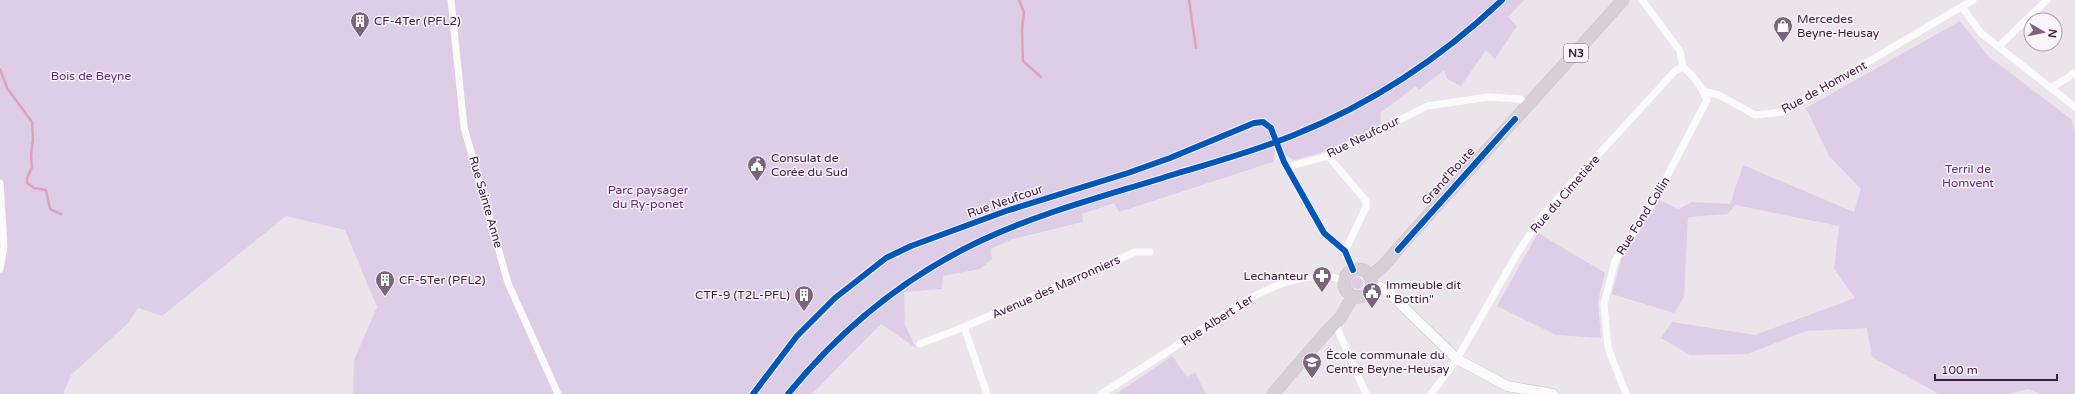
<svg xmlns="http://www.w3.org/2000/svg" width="2075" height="394" viewBox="0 0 2075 394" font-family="'Varela Round',sans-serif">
	<rect width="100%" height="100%" fill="#ebe5eb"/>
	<g fill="#ddcde6">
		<path d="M0,0H1524L1508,17L1517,26L1495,59L1486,50L1461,86L1447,79L1444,70L1419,90L1416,86L1380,113L1381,124L1330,150L1294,160L1284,154L1278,138L1271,141L1275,151L1273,162L1119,212L1114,203L1082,214L1083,222L1013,239L991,249L992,259L980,269L943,276L942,289L904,292L905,325L916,348L881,324L812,394H353L354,360L377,307L345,230L286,216L162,316L138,308L127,324L71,375L63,394H0Z"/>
		<path d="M1960,21L1988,56L2071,119L2075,131V394H2040L2028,389L2008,394H1939L1872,357L1867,328L1806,331L1748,354L1690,355L1661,338L1672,322L1755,335L1855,298L1834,269L1839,226L1735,205L1728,214L1688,217L1684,297L1674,313L1612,294L1622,257L1660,200L1678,209L1692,202L1730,204L1743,165L1854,212L1861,189L1829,156L1806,108Z"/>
		<path d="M1538,233L1605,273L1598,301L1601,338L1556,335L1497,306Z"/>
		<circle cx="1357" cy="283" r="6"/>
		<path d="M1172,356L1187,377L1195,372L1206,394H1116Z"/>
	</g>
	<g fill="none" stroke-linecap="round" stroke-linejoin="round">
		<g stroke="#dea2c0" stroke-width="2.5">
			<path d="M1019,0L1024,12L1022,30L1023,61L1041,77"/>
			<path d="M1189,0L1196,48"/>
			<path d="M0,69L7,88L32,122L33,140L31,155L32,167L27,178V183L34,188L46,190L50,209L61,214"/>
		</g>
		<g stroke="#cbc1cb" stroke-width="11">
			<path id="secondary" d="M1371,285L1380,287L1389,293L1457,359L1507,386L1553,394"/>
		</g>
		<g stroke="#cbc0ca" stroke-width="13">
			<g id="primary">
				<circle cx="1358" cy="283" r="14"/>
				<path d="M1370,277L1383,266L1429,214L1623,0"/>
				<path d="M1273,394L1322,337L1341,317L1353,296"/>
			</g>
		</g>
		<g stroke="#fcfbfc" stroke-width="7">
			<path d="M451,0L464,127L508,283L558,394"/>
			<path d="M1962,7L1981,33L2075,107"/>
			<path d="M1999,46L2047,0"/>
			<path d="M2051,88L2075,73"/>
			<path d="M1703,91L1719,95L1755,115L1783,112L1973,0"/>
			<path d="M1328,156L1366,201V207L1345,251"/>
			<path d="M1288,167L1328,156L1427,106L1489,97L1520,99L1528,105"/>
			<path d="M0,183L4,247L0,269"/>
			<path d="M1335,323L1366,394"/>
			<path d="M964,327L987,394"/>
			<path d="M920,344L964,327L1135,252H1150"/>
			<path d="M753,394L797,336L835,298L886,258L911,246L1006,211L1128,173L1170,158L1254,123L1263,122L1271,128L1284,162L1324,233L1345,251L1353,270"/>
			<path d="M1101,394C1131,375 1161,356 1190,337C1235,308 1288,264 1345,280"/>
			<path d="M1431,394L1457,359L1517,254L1541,217L1675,71L1683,67"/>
			<path d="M1626,394L1608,348L1604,304L1615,261L1654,201L1707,100C1702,87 1694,76 1683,67L1680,51L1642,0"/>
		</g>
		<use href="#secondary" stroke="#fcfbfc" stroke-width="10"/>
		<use href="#primary" stroke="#d7ced6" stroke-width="12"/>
		<g stroke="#f9f3fa" stroke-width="8">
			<g id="cycleway">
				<path d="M1398,250L1515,119"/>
				<path d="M753,394L797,336L835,298L886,258L911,246L1006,211L1128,173L1170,158L1254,123L1263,122L1271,128L1284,162L1324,233L1345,251L1353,270"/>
				<path d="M788,394C840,330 903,278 978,242C1041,212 1109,195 1175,174C1215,162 1255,151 1294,135C1371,104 1442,57 1502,0"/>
			</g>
		</g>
		<use href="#cycleway" stroke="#0057b8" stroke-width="6"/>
	</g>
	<defs>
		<g id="building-pin" transform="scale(1)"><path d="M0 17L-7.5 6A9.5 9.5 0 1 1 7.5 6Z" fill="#7c657b" stroke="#f9f3fa"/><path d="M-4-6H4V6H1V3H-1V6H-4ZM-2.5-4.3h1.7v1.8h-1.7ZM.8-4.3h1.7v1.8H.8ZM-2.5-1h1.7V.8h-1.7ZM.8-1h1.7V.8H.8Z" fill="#fff"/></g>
		<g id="shop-pin" transform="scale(1)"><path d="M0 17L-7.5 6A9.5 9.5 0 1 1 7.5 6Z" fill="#7c657b" stroke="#f9f3fa"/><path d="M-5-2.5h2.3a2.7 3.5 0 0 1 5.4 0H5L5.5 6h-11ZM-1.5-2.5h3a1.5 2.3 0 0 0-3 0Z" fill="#fff"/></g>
		<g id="civic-pin" transform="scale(1)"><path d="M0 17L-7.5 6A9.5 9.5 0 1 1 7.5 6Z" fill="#7c657b" stroke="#f9f3fa"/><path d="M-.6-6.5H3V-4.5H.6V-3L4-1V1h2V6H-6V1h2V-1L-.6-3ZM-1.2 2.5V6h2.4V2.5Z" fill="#fff"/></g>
		<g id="pharmacy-pin" transform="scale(1)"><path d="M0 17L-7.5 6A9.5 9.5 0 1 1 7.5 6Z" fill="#7c657b" stroke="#f9f3fa"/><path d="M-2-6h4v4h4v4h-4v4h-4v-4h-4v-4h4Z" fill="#fff"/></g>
		<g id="school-pin" transform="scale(1)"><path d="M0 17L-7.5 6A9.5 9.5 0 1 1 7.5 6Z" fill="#7c657b" stroke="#f9f3fa"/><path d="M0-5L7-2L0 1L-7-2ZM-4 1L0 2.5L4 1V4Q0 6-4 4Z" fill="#fff"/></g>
	</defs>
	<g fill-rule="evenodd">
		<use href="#building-pin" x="360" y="21"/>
		<use href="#shop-pin" x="1783" y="26"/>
		<use href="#civic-pin" x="757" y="165"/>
		<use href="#pharmacy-pin" x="1322" y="276"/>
		<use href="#building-pin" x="385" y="280"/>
		<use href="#civic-pin" x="1372" y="292"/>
		<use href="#building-pin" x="804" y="295"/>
		<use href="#school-pin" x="1312" y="362"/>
	</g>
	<g text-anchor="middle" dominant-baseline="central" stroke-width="3" stroke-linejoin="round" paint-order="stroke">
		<rect fill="#f9f3fa" stroke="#785f76" stroke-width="1" x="1564" y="44" width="24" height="18" rx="3"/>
		<g font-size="11" font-weight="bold" fill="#41203e">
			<text x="1576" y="53">N3</text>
		</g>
		<g font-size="12" fill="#41203e" stroke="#f9f3fa" text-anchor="start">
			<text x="1797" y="19">Mercedes<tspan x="1797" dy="14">Beyne-Heusay</tspan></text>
			<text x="374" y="21">CF-4Ter (PFL2)</text>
			<text x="771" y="158">Consulat de<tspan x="771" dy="14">Corée du Sud</tspan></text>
			<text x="1308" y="276" text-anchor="end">Lechanteur</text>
			<text x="399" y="280">CF-5Ter (PFL2)</text>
			<text x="1386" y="285">Immeuble dit<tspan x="1386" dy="14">" Bottin"</tspan></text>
			<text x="790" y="295" text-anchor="end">CTF-9 (T2L-PFL)</text>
			<text x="1326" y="355">École communale du<tspan x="1326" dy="14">Centre Beyne-Heusay</tspan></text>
		</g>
		<g font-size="12" fill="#66267b" stroke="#f9f3fa">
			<text x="91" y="76">Bois de Beyne</text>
			<text x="1968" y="169">Terril de<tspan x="1968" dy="14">Homvent</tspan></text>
			<text x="648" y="190">Parc paysager<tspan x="648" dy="14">du Ry-ponet</tspan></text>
		</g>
		<g font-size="12" fill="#41203e" stroke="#f9f3fa">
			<text transform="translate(1824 87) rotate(-29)">Rue de Homvent</text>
			<text transform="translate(1363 137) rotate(-26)">Rue Neufcour</text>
			<text transform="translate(1448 176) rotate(-48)">Grand'Route</text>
			<text transform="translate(1565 194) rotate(-49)">Rue du Cimetière</text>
			<text transform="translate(1005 201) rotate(-19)">Rue Neufcour</text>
			<text transform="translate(486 202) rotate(74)">Rue Sainte Anne</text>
			<text transform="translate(1643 216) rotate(-58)">Rue Fond Collin</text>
			<text transform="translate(1056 287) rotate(-24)">Avenue des Marronniers</text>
			<text transform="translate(1217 320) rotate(-33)">Rue Albert 1er</text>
		</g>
	</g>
	<g transform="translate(2043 32) rotate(99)"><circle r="19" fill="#f9f3fa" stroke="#af9faf"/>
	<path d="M0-3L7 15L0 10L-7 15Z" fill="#7c657b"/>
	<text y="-6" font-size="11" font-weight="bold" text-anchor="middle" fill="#41203e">N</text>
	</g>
	<path d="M1935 374v6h122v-6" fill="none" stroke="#41203e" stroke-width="2"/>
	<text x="1941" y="374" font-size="12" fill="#41203e" stroke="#f9f3fa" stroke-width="3" paint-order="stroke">100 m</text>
</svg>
